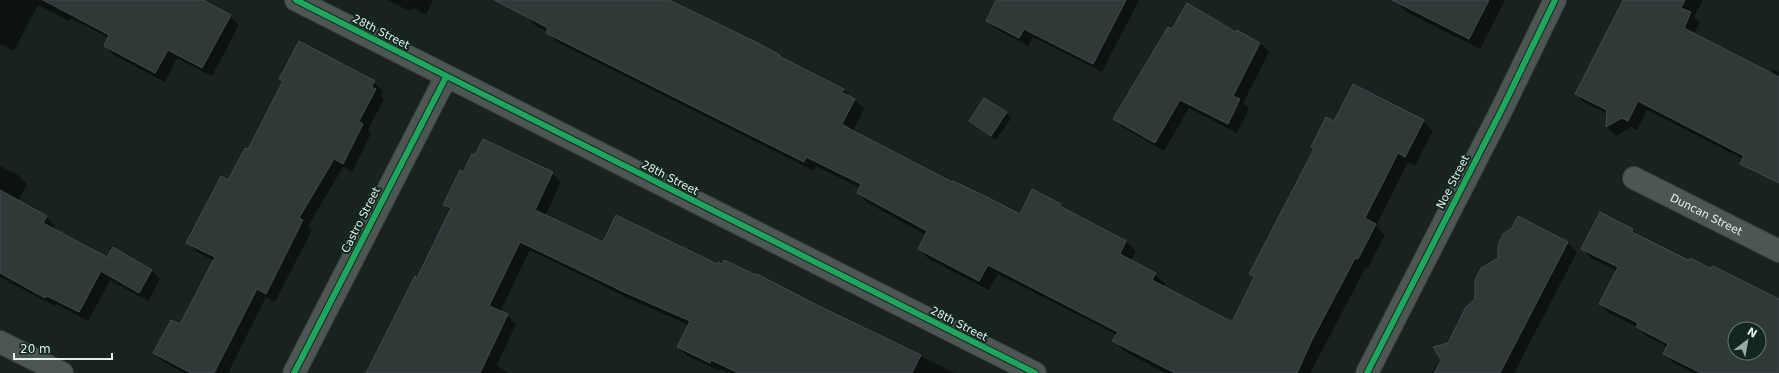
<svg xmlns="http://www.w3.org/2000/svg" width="1779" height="373" viewBox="0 0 1779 373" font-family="'DejaVu Sans',sans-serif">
	<rect width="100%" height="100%" fill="#182220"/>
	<g fill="#0007" fill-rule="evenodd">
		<path d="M0,0H201L230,16L239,25L212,76L177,58L165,82L114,55L105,45L109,38L71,18L69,21L38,5L14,51L0,44Z"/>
		<path d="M387,0H433L426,15L415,8L409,11Z"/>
		<path d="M534,0H665L779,56L783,59L844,90L864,109L853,131L952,183L1020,215L1061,205L1067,211L1126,242L1136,251L1131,261L1155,274L1165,284L1163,287L1233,323L1255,279L1251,274L1334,122L1423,121L1433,131L1415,166L1408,162L1376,226L1385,235L1368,268L1366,267L1310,373H1165L1124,351L1114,341L1117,335L998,274L989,290L929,259L919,249L926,235L868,203L858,193L861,188L816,166L814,171L557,42L547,31L536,26L526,16Z"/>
		<path d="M997,0H1139L1102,72L1033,37L1028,46L996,29L987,21Z"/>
		<path d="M1396,0H1505L1480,49L1406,12Z"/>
		<path d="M1622,0H1703L1694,17L1700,22L1694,34L1771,74L1773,69L1779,72V181L1769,172L1647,110L1637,130L1631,127L1616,136L1607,127L1608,114L1585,103L1576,94L1615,17L1614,16Z"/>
		<path d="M1172,30L1236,34L1260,43L1269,52L1243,103L1249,109L1237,133L1189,108L1164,151L1123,127L1114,118Z"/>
		<path d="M280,79L374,82L383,91L381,95L384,99L368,130L371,133L352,172L343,167L308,226L312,230L275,302L266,297L228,373H184L164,362L155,353L180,326L214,261L196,251L187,242L248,150L284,82Z"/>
		<path d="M1006,113L1011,118L996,140L970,121Z"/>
		<path d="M0,166L18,175L27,184L18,201L46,217L55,226L53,230L108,259L151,270L160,279L148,301L110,280L88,321L56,304L55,306L0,277Z"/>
		<path d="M464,173H552L561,182L545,216L604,243L717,265L821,308L955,373H730L721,369L720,371L687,356L678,347L689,325L634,301L530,250L500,312L507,315L516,324L497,365L508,373H367L418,279L451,211L444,205Z"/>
		<path d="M1518,218L1568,243L1577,252L1514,373H1432L1499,259Z"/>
		<path d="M1633,230L1640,237L1779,314V373H1693L1673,362L1664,353L1668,347L1646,336L1637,327L1609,313L1600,304L1617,271L1591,258L1583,249ZM1735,329H1759V353H1735Z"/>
	</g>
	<g fill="#2e3938" stroke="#414a4a" fill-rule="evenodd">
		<path d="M43,0H203L231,15L202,68L168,50L155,73L104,46L109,35Z"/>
		<path d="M494,0H669L758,43L780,55L779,56L844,89L842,92L855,99L842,124L852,130L952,182L953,181L985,196L1020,214L1032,189L1061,204L1060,206L1126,241L1120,254L1156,273L1152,280L1232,322L1254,277L1249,274L1314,149L1311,147L1326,117L1334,121L1353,84L1424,120L1405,157L1398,153L1365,218L1376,224L1358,259L1355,258L1342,283L1312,340L1297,373H1175L1112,341L1118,332L988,265L979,281L918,249L927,231L857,193L861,184L806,157L804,162L546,33L548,28Z"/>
		<path d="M996,0H1126L1093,64L1024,29L1019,38L986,21Z"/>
		<path d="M1392,0H1489L1469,39Z"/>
		<path d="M1623,0H1685L1681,8L1691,12L1684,28L1779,77V183L1740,164L1744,156L1638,101L1628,121L1622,118L1606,127L1607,110L1575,94Z"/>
		<path d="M1187,3L1236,32L1237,30L1260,43L1233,96L1240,99L1228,124L1180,100L1155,143L1113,119L1168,27L1172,29Z"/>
		<path d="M299,41L375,81L371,87L376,89L359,121L363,124L343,164L334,159L299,218L303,220L266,294L257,289L214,373H191L153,353L171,320L180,324L215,257L186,243L221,176L228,180L245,148L248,149L283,81L279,79Z"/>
		<path d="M984,98L1007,112L991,136L969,121Z"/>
		<path d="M483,139L553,172L535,210L603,242L616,215L717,264L718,262L722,264L724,260L756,275L757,274L821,307L921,355L912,373H738L711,360L710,363L677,347L690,321L624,292L520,242L489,306L508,314L480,373H366L415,276L417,278L451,208L443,205L460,170L463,172L472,154L475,155Z"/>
		<path d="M0,190L47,216L43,223L107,257L113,247L152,270L139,293L101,271L79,312L47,296L45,298L0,273Z"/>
		<path d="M1600,212L1633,229L1632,232L1688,260L1690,258L1710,268L1713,266L1779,299V373H1701L1663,354L1668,344L1636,327L1638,323L1599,304L1618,267L1581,249ZM1735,329H1759V353H1735Z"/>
		<path d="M1518,216L1568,242L1500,373H1434L1441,360L1433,347L1448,343L1466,307L1475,299V280L1481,268L1498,258V245L1503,234L1512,228Z"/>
	</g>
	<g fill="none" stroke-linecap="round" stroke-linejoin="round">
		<g stroke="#343c3a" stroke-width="24">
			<g id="minor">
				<path d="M296,0L1035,373"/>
				<path id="s1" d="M1634,178L1779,251"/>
				<path d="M0,342L62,373"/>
				<path d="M294,373L446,77"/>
				<path d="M1367,373L1501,111L1555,0"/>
			</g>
		</g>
		<use href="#minor" stroke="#4e5654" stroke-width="22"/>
		<g stroke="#132722" stroke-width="8">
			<g id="cycleway">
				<path d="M296,0L1035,373"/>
				<path d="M294,373L446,77"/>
				<path d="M1367,373L1501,111L1555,0"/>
			</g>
		</g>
		<use href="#cycleway" stroke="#20a55d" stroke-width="6"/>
	</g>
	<g text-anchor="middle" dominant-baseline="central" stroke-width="4" stroke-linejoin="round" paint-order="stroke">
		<g font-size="11" fill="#e3f0ec" stroke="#132722">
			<text transform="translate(381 32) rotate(27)">28th Street</text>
			<text transform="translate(670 178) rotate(27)">28th Street</text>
			<text transform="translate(1453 182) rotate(-63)">Noe Street</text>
			<text stroke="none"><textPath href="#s1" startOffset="81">Duncan Street</textPath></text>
			<text transform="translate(361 220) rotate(-63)">Castro Street</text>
			<text transform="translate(959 324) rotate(27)">28th Street</text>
		</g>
	</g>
	<g transform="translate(1747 341) rotate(31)"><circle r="19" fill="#132722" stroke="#667773"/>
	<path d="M0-3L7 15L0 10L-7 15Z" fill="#9ca8a5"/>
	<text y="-6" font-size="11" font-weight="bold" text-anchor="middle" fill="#e3f0ec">N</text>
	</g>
	<path d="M14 353v6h98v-6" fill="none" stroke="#e3f0ec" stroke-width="2"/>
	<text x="20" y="353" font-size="12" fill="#e3f0ec" stroke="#132722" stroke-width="3" paint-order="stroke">20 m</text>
</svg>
